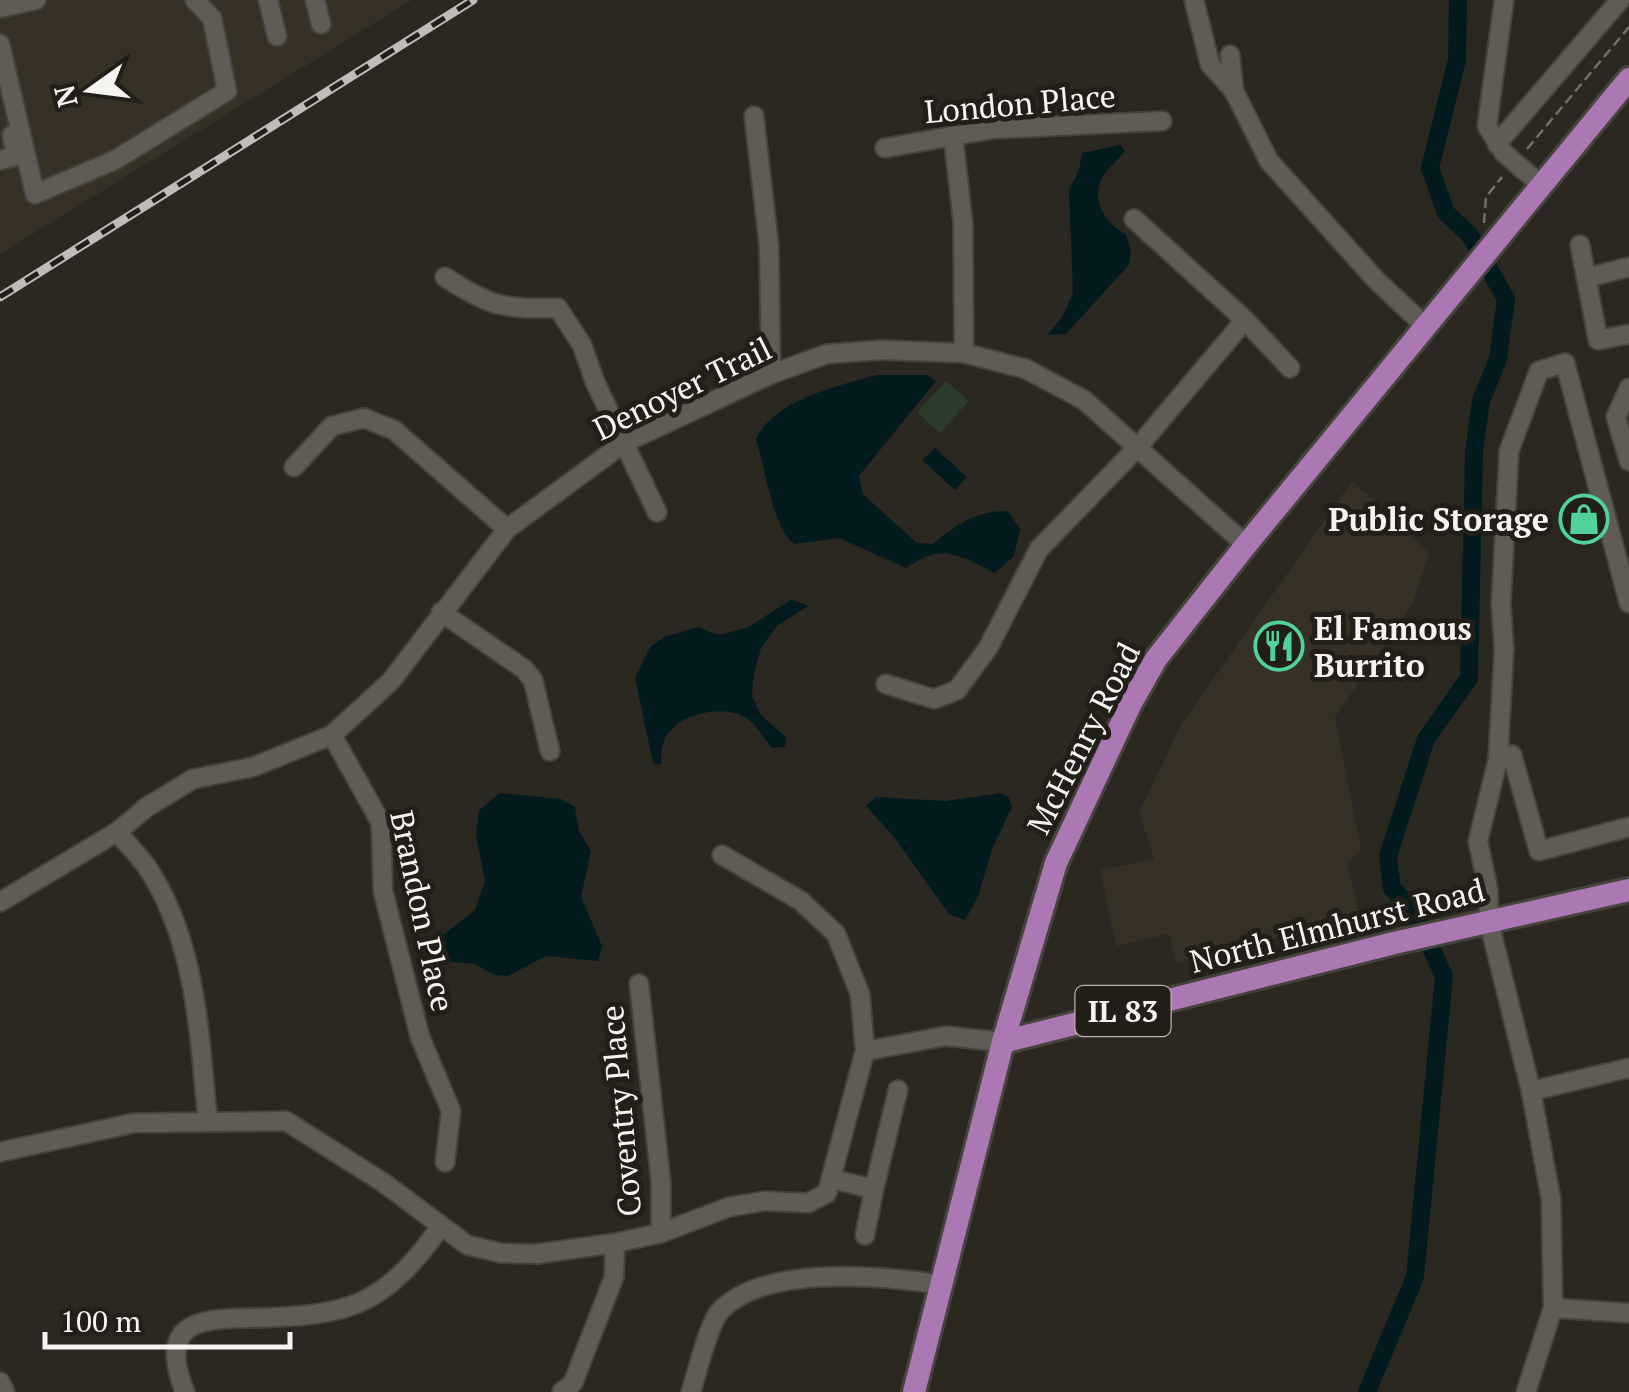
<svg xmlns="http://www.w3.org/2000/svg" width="1629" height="1392" viewBox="0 0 1629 1392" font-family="'PT Serif',serif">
	<rect width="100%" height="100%" fill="#2b2822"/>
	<g fill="#373125">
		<path d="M0,0H412L0,254Z"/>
		<path d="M1352,481L1429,553L1413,603L1335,717L1361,849L1347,864L1360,916L1176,963L1169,934L1116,946L1100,870L1154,859L1139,813L1181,725Z"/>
	</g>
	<path fill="#2b3c2a" d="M946,381L969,401L940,433L917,412Z"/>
	<g fill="#031b1e">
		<path d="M1120,145L1125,151C1118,160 1108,168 1102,178C1090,200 1106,224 1126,234L1131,251L1129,265L1066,334L1047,335L1062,317L1073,293L1069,190L1079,170L1082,153Z"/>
		<path d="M876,375H928L936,381L859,476L863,494L917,543L933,544C957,524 976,511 1008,511L1020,529L1014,556L995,573C956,555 945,542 906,568L839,538L795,544C774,534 764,463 756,439C775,399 836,387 876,375Z"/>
		<path d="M935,448L967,477L955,490L922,460Z"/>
		<path d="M792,599L808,606L778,625L761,648L754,674L752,696L761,715L786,737L785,747L772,748C765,740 756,724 746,718C723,703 674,714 664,741C661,748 661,758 661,765L653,763L635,678L650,647L666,636L699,627L718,635L747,628Z"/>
		<path d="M500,793L561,799L575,807L579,831L591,851L581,897L602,946L598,961L546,956L508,976L494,975L475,964L439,961L433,956V943L475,910L485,881L476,835L479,810Z"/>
		<path d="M1002,793L1009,797L1012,807L992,849L978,897L965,920L949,914L894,837L866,806L876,797L945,801Z"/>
	</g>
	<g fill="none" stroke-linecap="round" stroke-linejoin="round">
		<path stroke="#031b1e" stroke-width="18" d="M1367,1392L1415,1277L1444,976L1414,911L1392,888L1388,856L1426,739L1469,678L1474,452L1481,401L1498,359L1506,299L1470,235L1446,213L1430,168L1457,60L1458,0"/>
		<g stroke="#46433d" stroke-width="22">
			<g id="minor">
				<path d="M268,0L277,36"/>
				<path d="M315,0L321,24"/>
				<path d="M1194,0L1210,64L1234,91L1269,161L1376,280L1424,325"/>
				<path d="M1504,0L1487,126L1504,153L1541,185"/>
				<path d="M0,8L36,0"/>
				<path d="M0,44L35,194L115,160L227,91L212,18L195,0"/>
				<path d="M1230,55L1234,91"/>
				<path d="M754,116L769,246L771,374"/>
				<path d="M953,135L963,223L964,353"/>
				<path d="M1497,144L1620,0"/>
				<path d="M885,148L993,129L1162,121"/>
				<path d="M0,160L16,156L12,135"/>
				<path d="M1134,219L1245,320L1290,368"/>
				<path d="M1580,245L1598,340L1629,334"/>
				<path d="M445,277C490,307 504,309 558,308L582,345L595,382L657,512"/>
				<path d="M1586,278L1629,267"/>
				<path d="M1629,388L1616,417L1629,461"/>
				<path d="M294,467L332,426L364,418L394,430L507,529"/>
				<path d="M441,612L524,669L533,680L550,751"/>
				<path d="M886,684L934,699L957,690L988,648L1039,549L1138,447L1245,320"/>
				<path d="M332,735L381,823L383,891L420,1037L451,1111L445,1162"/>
				<path d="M1498,759L1512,755L1539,851L1629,827"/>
				<path d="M117,832C127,843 138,855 147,867C197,942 199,1036 208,1122"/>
				<path d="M0,902L117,832L147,807L193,779L253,767L332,735L391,681L507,529L624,443L771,374L827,354L881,350L964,353L1026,369L1084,400L1246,545"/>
				<path d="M639,984L661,1183V1233"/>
				<path d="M865,1051L946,1036L1003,1042"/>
				<path d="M1531,1091L1629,1068"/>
				<path d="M0,1152L134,1123L286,1121L384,1183L467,1245L501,1253L537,1254L615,1243L661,1233L729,1207L765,1201L808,1203L827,1193L865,1051L860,994L836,934L801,901L722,855"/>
				<path d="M831,1179L874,1189L865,1235"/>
				<path d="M874,1189L898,1090"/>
				<path d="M1553,1308L1629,1313"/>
				<path d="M0,1382L5,1392"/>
				<path d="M185,1392C150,1306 223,1321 279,1317C304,1316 333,1313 356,1304C393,1289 419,1257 441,1226"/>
				<path d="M562,1392L573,1383L614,1277L615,1243"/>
				<path d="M691,1392C697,1373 708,1325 720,1311C765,1264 881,1276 939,1284"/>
				<path d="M1526,1392L1553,1308L1551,1199L1531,1091L1489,922L1488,889L1478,841L1498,759L1504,649L1501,604L1509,451L1539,371L1565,363L1629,603"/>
			</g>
		</g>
		<g stroke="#46433d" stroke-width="28">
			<g id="major">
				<path d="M1003,1042L1394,943L1629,890"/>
				<path d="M914,1392L1003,1042L1056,863L1131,703L1156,659L1246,545L1629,79"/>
			</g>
		</g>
		<g stroke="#73706b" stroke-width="2.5" stroke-dasharray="10 5" stroke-linecap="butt">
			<path d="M1527,149L1629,27"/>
			<path d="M1484,223L1486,197L1502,177"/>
		</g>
		<use href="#minor" stroke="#605c55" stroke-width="18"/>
		<use href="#major" stroke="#ac78b4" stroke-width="22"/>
		<g stroke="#bfbdb8" stroke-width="9">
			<path id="rail" d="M0,297L473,0"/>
		</g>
		<use href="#rail" stroke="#221f18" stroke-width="5" stroke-dasharray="15" stroke-linecap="butt"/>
	</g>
	<defs>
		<g id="shop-ring" transform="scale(2.5)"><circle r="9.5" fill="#221f18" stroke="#50d398" stroke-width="1.5"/><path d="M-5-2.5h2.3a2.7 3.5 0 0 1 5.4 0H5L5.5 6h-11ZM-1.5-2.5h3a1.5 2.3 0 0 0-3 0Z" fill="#50d398"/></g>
		<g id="restaurant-ring" transform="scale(2.5)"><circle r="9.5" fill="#221f18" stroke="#50d398" stroke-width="1.5"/><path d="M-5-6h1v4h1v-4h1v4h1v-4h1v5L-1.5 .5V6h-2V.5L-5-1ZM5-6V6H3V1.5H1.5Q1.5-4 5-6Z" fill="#50d398"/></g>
	</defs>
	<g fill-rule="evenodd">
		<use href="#shop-ring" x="1584" y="519"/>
		<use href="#restaurant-ring" x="1279" y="646"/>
	</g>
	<g text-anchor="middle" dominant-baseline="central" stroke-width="10" stroke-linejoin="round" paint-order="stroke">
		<rect fill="#221f18" stroke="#b6b4af" stroke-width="2.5" x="1075.5" y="986" width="95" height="50" rx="8"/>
		<g font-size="30" font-weight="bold" fill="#f6f4f0">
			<text x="1123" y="1011">IL 83</text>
		</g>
		<g font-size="32" fill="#f6f4f0" stroke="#221f18">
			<text transform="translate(1020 103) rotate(-5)">London Place</text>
			<text transform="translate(682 388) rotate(-26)">Denoyer Trail</text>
			<text transform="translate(1083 738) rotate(-63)">McHenry Road</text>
			<text transform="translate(423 911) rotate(78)">Brandon Place</text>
			<text transform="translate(1337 925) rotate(-14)">North Elmhurst Road</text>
			<text transform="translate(620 1111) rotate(-95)">Coventry Place</text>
		</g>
		<g font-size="32" font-weight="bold" fill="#f6f4f0" stroke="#221f18" text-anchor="end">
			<text x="1549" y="519">Public Storage</text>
			<text x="1314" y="628" text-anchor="start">El Famous<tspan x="1314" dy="37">Burrito</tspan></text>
		</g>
	</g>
	<g transform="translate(90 90) rotate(256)" stroke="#221f18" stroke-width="8" paint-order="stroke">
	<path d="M0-8L18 38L0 25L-18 38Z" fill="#f6f4f0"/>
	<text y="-15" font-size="28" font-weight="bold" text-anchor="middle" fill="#f6f4f0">N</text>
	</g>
	<path d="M45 1332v15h245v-15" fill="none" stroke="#f6f4f0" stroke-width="5"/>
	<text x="60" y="1332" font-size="30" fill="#f6f4f0" stroke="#221f18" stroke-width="8" paint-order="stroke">100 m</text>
</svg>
